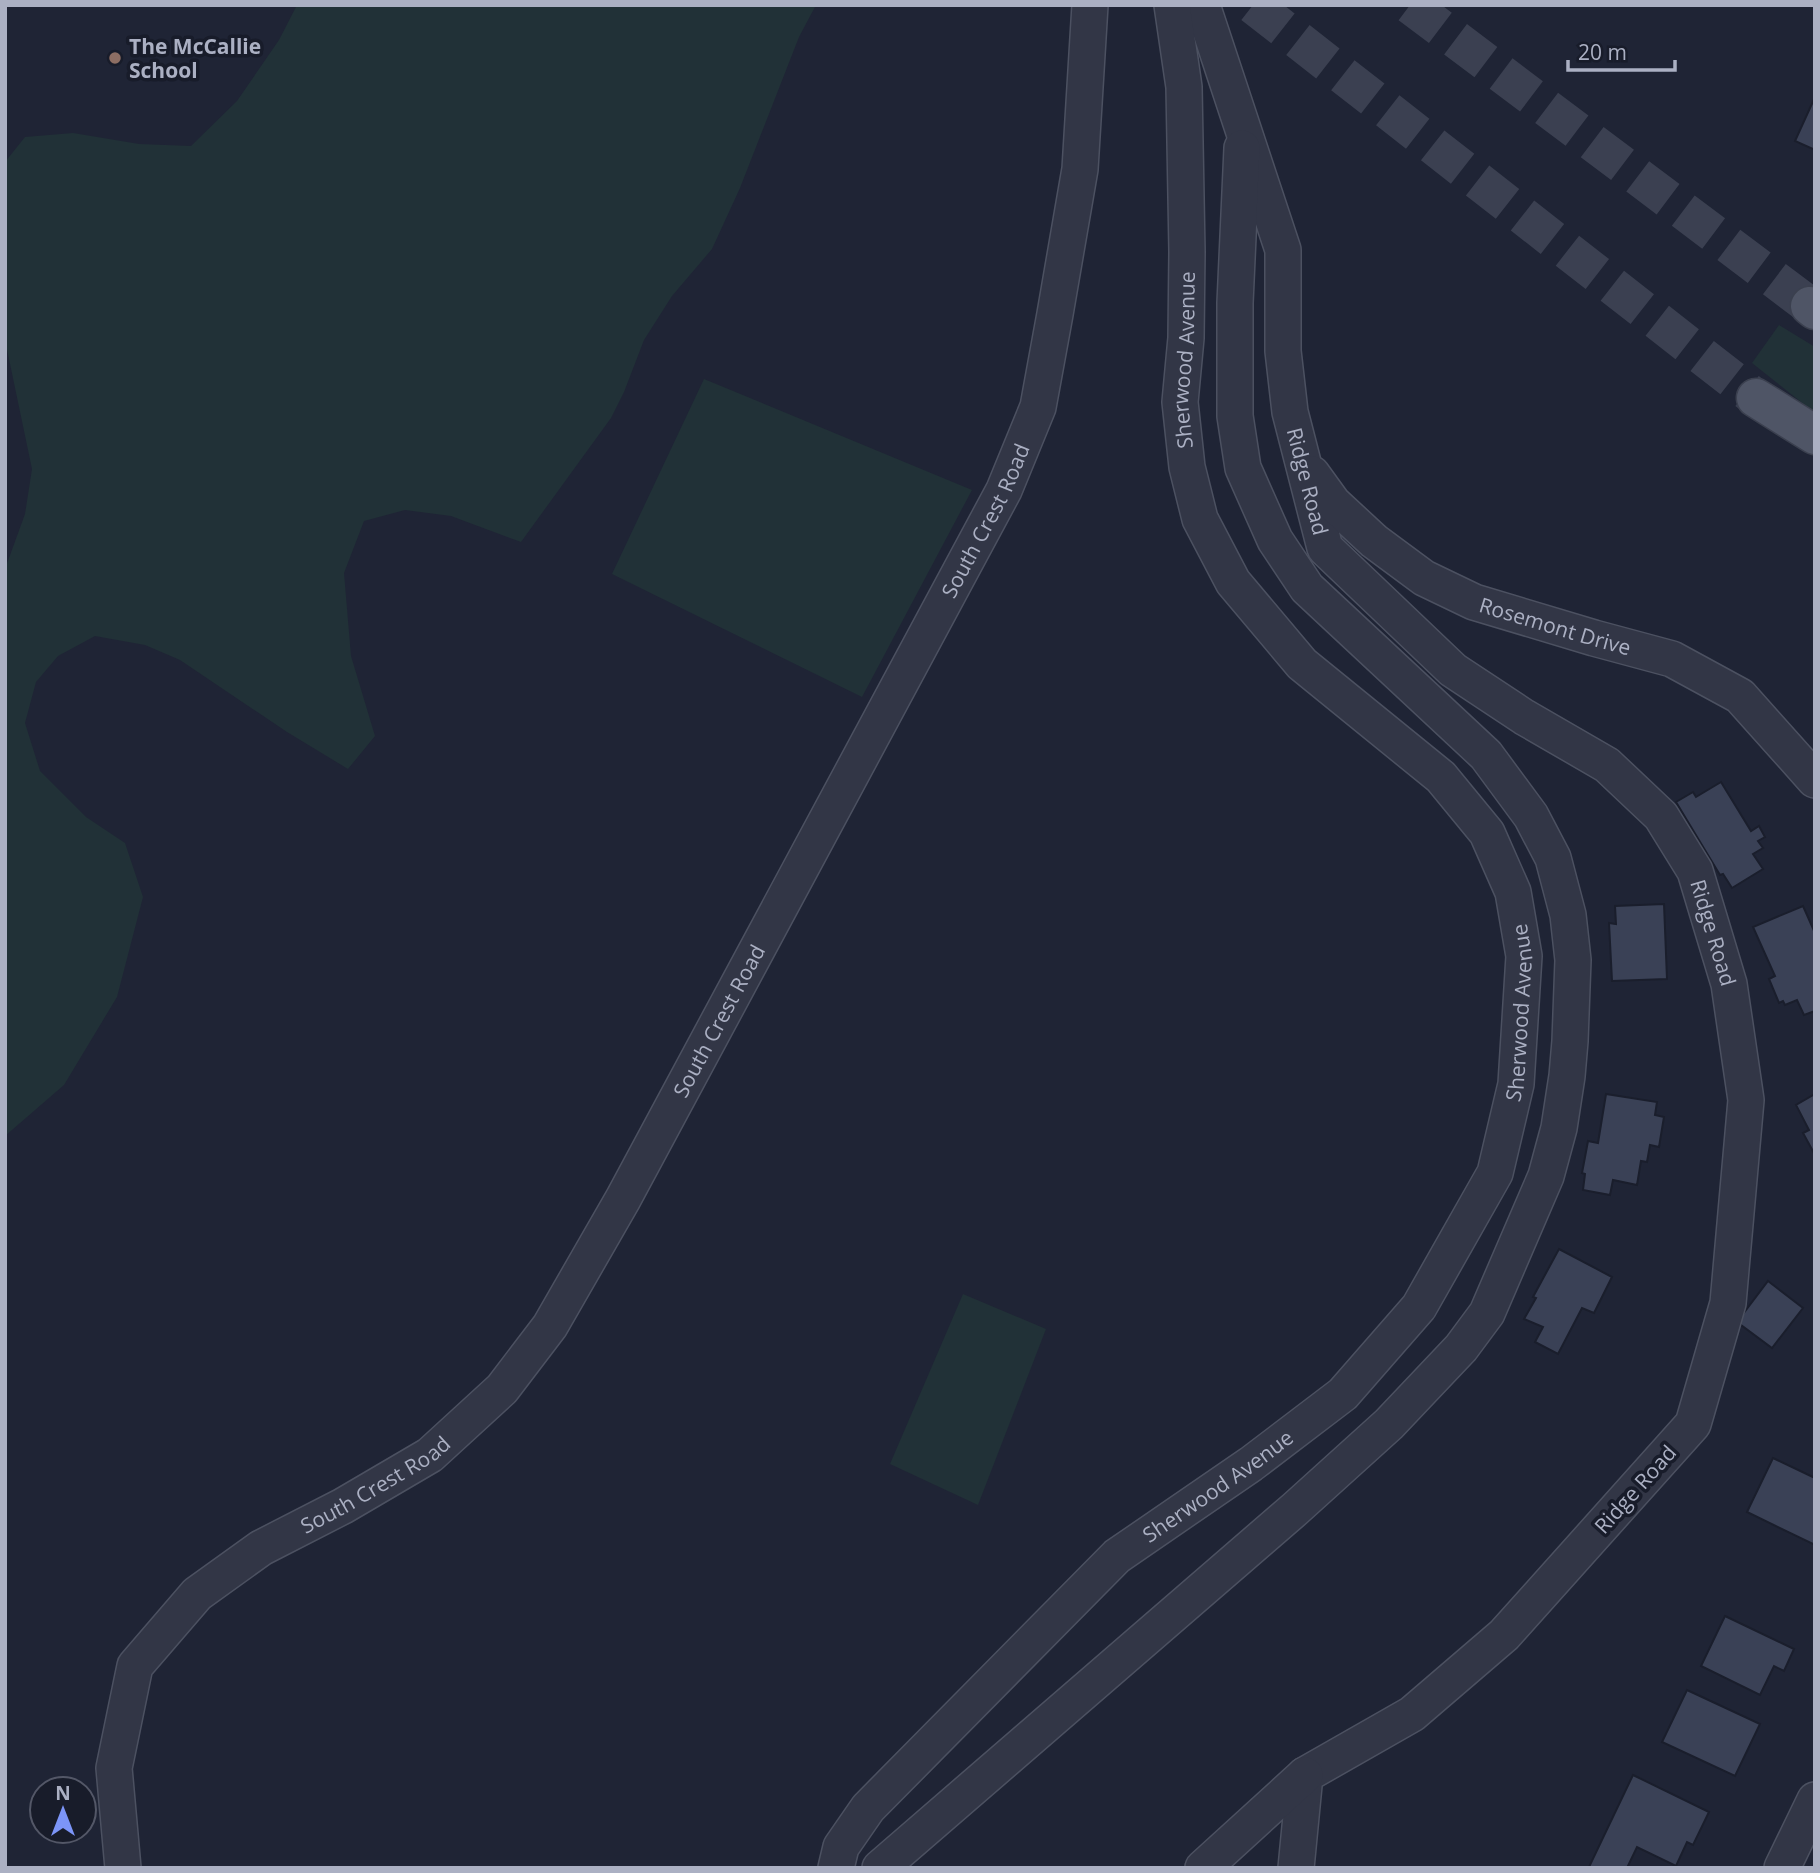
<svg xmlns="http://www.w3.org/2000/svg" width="1820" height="1873" viewBox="0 0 1820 1873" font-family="'Open Sans',sans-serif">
	<rect width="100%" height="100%" fill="#1f2435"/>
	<g fill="#213137">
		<path d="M297,5H816L799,37L740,188L712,249L672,296L644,340L624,392L611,418L521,542L451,516L405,510L364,521L344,573L351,656L375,736L348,769L287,732L180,660L145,645L95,636L58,656L36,682L25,723L40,771L86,817L125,843L143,897L117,997L64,1085L5,1136V569L25,514L32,469L5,340V162L25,137L73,133L139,144L191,146L237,101L279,40Z"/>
		<path d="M1779,325L1815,347V413L1752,363Z"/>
		<path d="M704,379L972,490L862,697L612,574Z"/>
		<path d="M963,1294L1046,1329L978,1505L890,1464Z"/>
	</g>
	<g fill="#3a4156" stroke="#1a1e2c" stroke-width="2">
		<path d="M1815,97V150L1795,141Z"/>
		<path d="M1721,782L1751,831L1759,826L1765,837L1758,841L1763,848L1753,854L1763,869L1732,888L1723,874L1720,875L1676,802L1693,792L1696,797Z"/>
		<path d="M1664,904L1667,979L1612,981L1609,923L1616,924L1615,906Z"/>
		<path d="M1803,906L1815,933V1011L1804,1015L1797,1000L1785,1005L1783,1001L1779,1003L1769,979L1775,976L1753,927Z"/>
		<path d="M1606,1094L1657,1102L1655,1115L1664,1117L1659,1147L1650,1145L1647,1162L1641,1161L1637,1185L1613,1180L1610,1195L1583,1190L1585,1174L1582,1173L1588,1141L1598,1143Z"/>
		<path d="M1815,1094V1155L1803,1133L1809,1130L1796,1105Z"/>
		<path d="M1559,1249L1612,1277L1594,1313L1582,1308L1558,1354L1535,1342L1543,1327L1524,1319L1536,1298L1533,1297Z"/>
		<path d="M1768,1281L1803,1308L1772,1348L1737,1322Z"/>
		<path d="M1773,1458L1815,1478V1545L1747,1512Z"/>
		<path d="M1725,1616L1794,1649L1784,1671L1774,1666L1760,1695L1701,1666Z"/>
		<path d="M1687,1690L1760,1724L1735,1776L1662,1742Z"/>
		<path d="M1633,1775L1709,1812L1693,1845L1687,1842L1676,1866L1637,1847L1627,1868H1590L1589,1867Z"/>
	</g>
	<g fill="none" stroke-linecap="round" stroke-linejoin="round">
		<g stroke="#3b4051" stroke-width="38" stroke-dasharray="38 19" stroke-linecap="butt">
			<path d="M1253,5L1756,398"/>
			<path d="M1410,5L1810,306"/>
		</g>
		<g stroke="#4c5161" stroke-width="38">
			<g id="minor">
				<path id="s1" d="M1202,5L1283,250V351L1290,412L1325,548L1453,670L1524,717L1607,765L1661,816L1695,871L1729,984L1746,1100L1728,1303L1693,1424L1504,1635L1412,1714L1305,1775L1296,1868"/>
				<path id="s2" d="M1312,474L1333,503L1374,541L1424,578L1474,602L1594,638L1672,659L1740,696L1815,780"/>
				<path id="s3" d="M123,1868L114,1768L135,1666L197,1594L261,1548L343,1506L430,1455L502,1389L550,1326L623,1199L1004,490L1038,407L1055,314L1080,169L1090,5"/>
				<path id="s4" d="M836,1868L841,1847L868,1808L1117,1556L1251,1464L1343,1394L1419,1307L1495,1173L1516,1084L1524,956L1513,892L1487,833L1441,777L1302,664L1233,582L1200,519L1187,467L1180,402L1186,338L1187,252L1184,87L1172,5"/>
				<path d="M880,1868L1295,1509L1389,1424L1461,1348L1487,1313L1546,1176L1559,1128L1567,1076L1570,1041L1573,960L1568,915L1553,858L1531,816L1486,755L1307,588L1275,540L1243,468L1235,416V303L1242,148"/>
				<path d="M1203,1868L1305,1775"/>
				<path d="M1782,1868L1815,1800"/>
			</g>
		</g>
		<g stroke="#3b404f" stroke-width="41">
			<g id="major">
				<path d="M1810,306L1815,310"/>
				<path d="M1756,398L1815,435"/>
			</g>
		</g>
		<use href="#minor" stroke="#323646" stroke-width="35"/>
		<use href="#major" stroke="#4f5566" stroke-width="38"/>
	</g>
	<circle fill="#8d6e63" stroke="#181c2a" stroke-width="2.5" cx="115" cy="58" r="7"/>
	<g text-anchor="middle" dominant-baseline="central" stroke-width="7" stroke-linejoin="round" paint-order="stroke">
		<g font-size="21" font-weight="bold" fill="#abb0c3" stroke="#181c2a" text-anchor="start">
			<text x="129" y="46">The McCallie<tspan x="129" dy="24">School</tspan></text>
		</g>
		<g font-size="21" fill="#abb0c3" stroke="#181c2a">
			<text stroke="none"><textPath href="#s4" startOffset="1911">Sherwood Avenue</textPath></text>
			<text stroke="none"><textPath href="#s1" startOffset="492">Ridge Road</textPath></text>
			<text stroke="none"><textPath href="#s3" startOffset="1664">South Crest Road</textPath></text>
			<text stroke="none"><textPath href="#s2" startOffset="294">Rosemont Drive</textPath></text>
			<text stroke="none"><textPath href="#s1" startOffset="1122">Ridge Road</textPath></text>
			<text stroke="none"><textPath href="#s4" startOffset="1134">Sherwood Avenue</textPath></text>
			<text stroke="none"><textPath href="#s3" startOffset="1097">South Crest Road</textPath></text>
			<text stroke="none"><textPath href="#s3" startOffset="509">South Crest Road</textPath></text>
			<text stroke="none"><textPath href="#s4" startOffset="546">Sherwood Avenue</textPath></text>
			<text transform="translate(1635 1489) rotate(-48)">Ridge Road</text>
		</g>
	</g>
	<rect width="1820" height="1873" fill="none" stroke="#abb0c3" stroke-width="14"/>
	<g transform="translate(63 1810)"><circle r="33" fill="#181c2a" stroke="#535767" stroke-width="2"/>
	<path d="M0-5L12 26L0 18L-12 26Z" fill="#7c95f8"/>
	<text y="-10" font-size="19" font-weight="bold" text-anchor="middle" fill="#abb0c3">N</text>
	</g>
	<path d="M1568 60v10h107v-10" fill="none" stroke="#abb0c3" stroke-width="3.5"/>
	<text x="1578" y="60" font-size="21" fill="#abb0c3" stroke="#181c2a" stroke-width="5" paint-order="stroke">20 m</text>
</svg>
